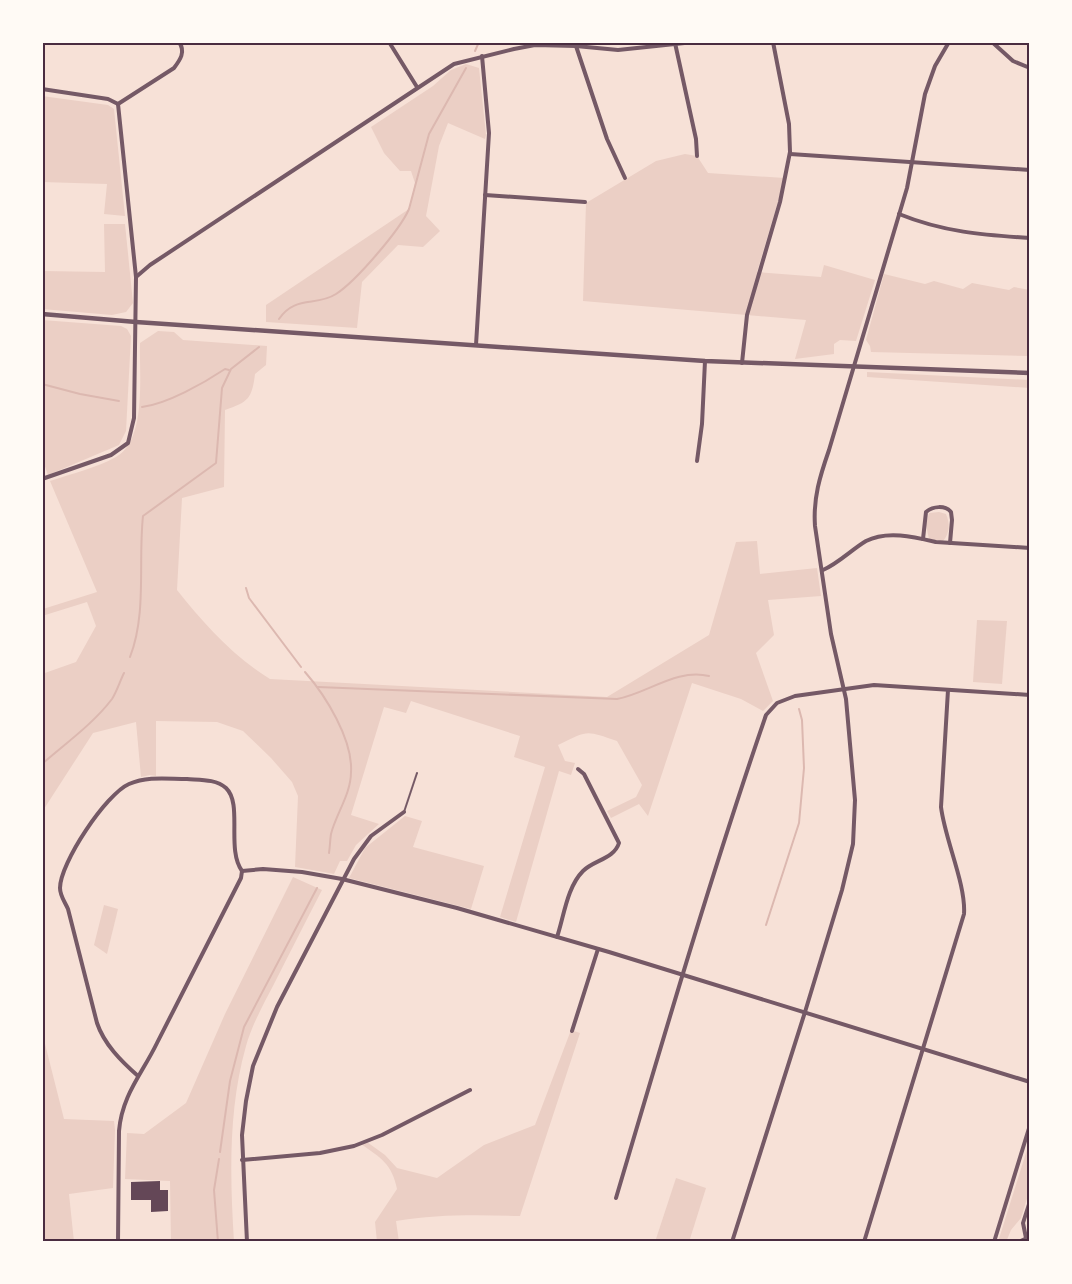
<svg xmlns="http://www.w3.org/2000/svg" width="1072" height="1284" viewBox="0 0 1072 1284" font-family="Mulish,sans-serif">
	<rect width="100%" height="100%" fill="#f7e1d7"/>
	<g fill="#ebcfc5">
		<path d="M466,64L479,68L486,135L485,139L448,123L439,146L426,216L440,231L423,247L398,245L362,282L357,328L266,322V305L409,209L415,183L411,171H400L384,153L371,127L433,86L451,70Z"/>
		<path d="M42,96L108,105L114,109L125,216L104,214L107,184L42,182Z"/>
		<path d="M685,154L697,156L708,173L785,178L757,272L821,277L824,265L875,280L856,341L840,340L834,344V354L795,359L806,320L583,301L586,203L656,161Z"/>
		<path d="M104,224H125L133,303L126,312L112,315L42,309V271L105,272Z"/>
		<path d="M884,274L925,284L934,281L963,289L972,283L1009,290L1014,287L1030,290V356L871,352L870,346L866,340Z"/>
		<path d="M42,320L121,326L127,329L131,336L126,431L119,445L48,475L42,458Z"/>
		<path d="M158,331L174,332L183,340L267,346L266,365L255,374C252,399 248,402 225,410L224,487L182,498L177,590C203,623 234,657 270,679L607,697L709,635L736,542L757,541L760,574L817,568L821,596L768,600L774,635L756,653L773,701L763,711L741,699L692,683L648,816L639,804L611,818L607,811L636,797L642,785L617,741C585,730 589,730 558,745L565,761L575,763L571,775L559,771L516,922L500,917L545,767L514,757L520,736L411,701L406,713L384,707L351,815L379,824L356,845L347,861H340L334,874L295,867L298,796L292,782L271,758L243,731L217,722L156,721V776L150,775L141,777L136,722L93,733L42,812V674L76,662L96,626L87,602L42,616L43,609L97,592L50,481C71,474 96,468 116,457C147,440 139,374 140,343Z"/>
		<path d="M867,372L1030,380V388L867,377Z"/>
		<path d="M939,512L946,514C950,523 950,533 943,541L929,539L926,525L929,513Z"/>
		<path d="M977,620L1007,621L1002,684L973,682Z"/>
		<path d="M405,816L422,821L413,847L484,866L471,909L349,878L365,848Z"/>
		<path d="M293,877L322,890C306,921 290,952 274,984C264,1003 252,1025 246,1046C228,1110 230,1177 234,1242H171L170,1181L125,1179L127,1133L144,1134L186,1103L225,1014Z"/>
		<path d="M104,905L118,909L107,954L94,945Z"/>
		<path d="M571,1030L580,1033L520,1216C478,1215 437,1214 396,1221L399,1242H377L375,1222L397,1189C392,1164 381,1158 361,1144L367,1142L385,1155L397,1168L437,1178L484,1145L535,1125Z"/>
		<path d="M42,1032L64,1119L114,1121L115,1130L113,1188L69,1194L74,1242H42Z"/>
		<path d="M1030,1140V1189L1021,1218L1011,1230L1006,1242H998Z"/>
		<path d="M676,1178L706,1188L689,1242H655Z"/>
	</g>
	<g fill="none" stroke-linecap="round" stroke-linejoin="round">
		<g stroke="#dcb8b0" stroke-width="2">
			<path d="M475,51L479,42"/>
			<path d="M279,319C295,295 316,307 336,294C356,281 400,230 409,209L429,134L466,68"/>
			<path d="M42,384L80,394L119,401"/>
			<path d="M142,407C167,404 204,383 225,369L229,370"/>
			<path d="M246,588L249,598L301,667"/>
			<path d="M130,657C147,613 138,562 143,516L216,463L222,388L231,369L259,347"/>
			<path d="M305,672C326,696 353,740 351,772C351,794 336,814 331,834C330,840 330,847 329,853"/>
			<path d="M318,687L617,699C648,693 677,668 709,676"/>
			<path d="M42,764C66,743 93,724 112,699C117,691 120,681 124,673"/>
			<path d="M766,925L799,823L804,768L802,720L799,709"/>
			<path d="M220,1152L230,1081L244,1027L317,888"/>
			<path d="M218,1242L214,1190L219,1159"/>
		</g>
	</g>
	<path fill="#644757" d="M160,1181V1190H168V1211L151,1212V1200H131V1182Z"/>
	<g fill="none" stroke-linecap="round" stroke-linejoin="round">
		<path stroke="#755966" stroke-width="2" d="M404,812L417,773"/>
		<g stroke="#755966" stroke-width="4">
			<path d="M389,42L417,87"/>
			<path d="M992,42L1013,61L1030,68"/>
			<path d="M675,43L696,139L697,156"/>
			<path d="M576,46L607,139L625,178"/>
			<path d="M42,89L108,99L118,104"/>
			<path d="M118,104L136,277"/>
			<path d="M118,104L174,68C180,60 186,52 179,42"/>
			<path d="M790,154L1030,170"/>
			<path d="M485,195L585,202"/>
			<path d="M899,214C943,232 983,235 1030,238"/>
			<path d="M476,345L489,133L482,56"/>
			<path d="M742,363L747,315L780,202L790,152L789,124L773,42"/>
			<path d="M697,461L702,424L705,361"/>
			<path d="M42,479L111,455L128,443L134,418L136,277L150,265L454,64L514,49L535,45L576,46L618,50L694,42"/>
			<path d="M923,539L926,512C933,506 945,505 951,512L952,520L950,543"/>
			<path d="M823,570C839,563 851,550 866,541C887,530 915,537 936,542L1030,548"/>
			<path d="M242,871L263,869L302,872L342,879L457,908L609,952L1030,1082"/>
			<path d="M557,937C564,916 567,887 583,871C594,860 614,859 619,843L584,774L578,769"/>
			<path d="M572,1031L598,949"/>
			<path d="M138,1076C121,1061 104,1044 97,1023L68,909C65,902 60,896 60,888C60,863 106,794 129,784C148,776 167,779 187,779C201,780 216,779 226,788C243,804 226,849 242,871"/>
			<path d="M242,1160L320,1153L354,1146L382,1135L470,1090"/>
			<path d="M616,1198C664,1036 711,875 766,715L777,703L795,696L874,685L1030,695"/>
			<path d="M1026,1238L1023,1223L1030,1201"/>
			<path d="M118,1242L119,1131C122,1095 142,1074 157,1043C185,988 213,933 241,878L242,871"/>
			<path d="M247,1242L242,1135L246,1101L253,1066L277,1007L354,859L371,836L404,812"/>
			<path d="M732,1242L805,1012L842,890L853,844L855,800L846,699L831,634L815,526C813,498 820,476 829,450L907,188L925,94L935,66L949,42"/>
			<path d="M864,1242L964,914C966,884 945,840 941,807L948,690"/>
			<path d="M994,1242L1030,1125"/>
		</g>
		<g stroke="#755966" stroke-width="4.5">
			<path d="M42,314L136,322L705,361L1030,373"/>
			<path d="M1019,1242L1030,1237"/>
		</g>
	</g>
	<rect width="1072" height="1284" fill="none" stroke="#fffaf5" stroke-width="87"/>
	<rect x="44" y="44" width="984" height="1196" fill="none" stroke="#4a2c40" stroke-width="2"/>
</svg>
